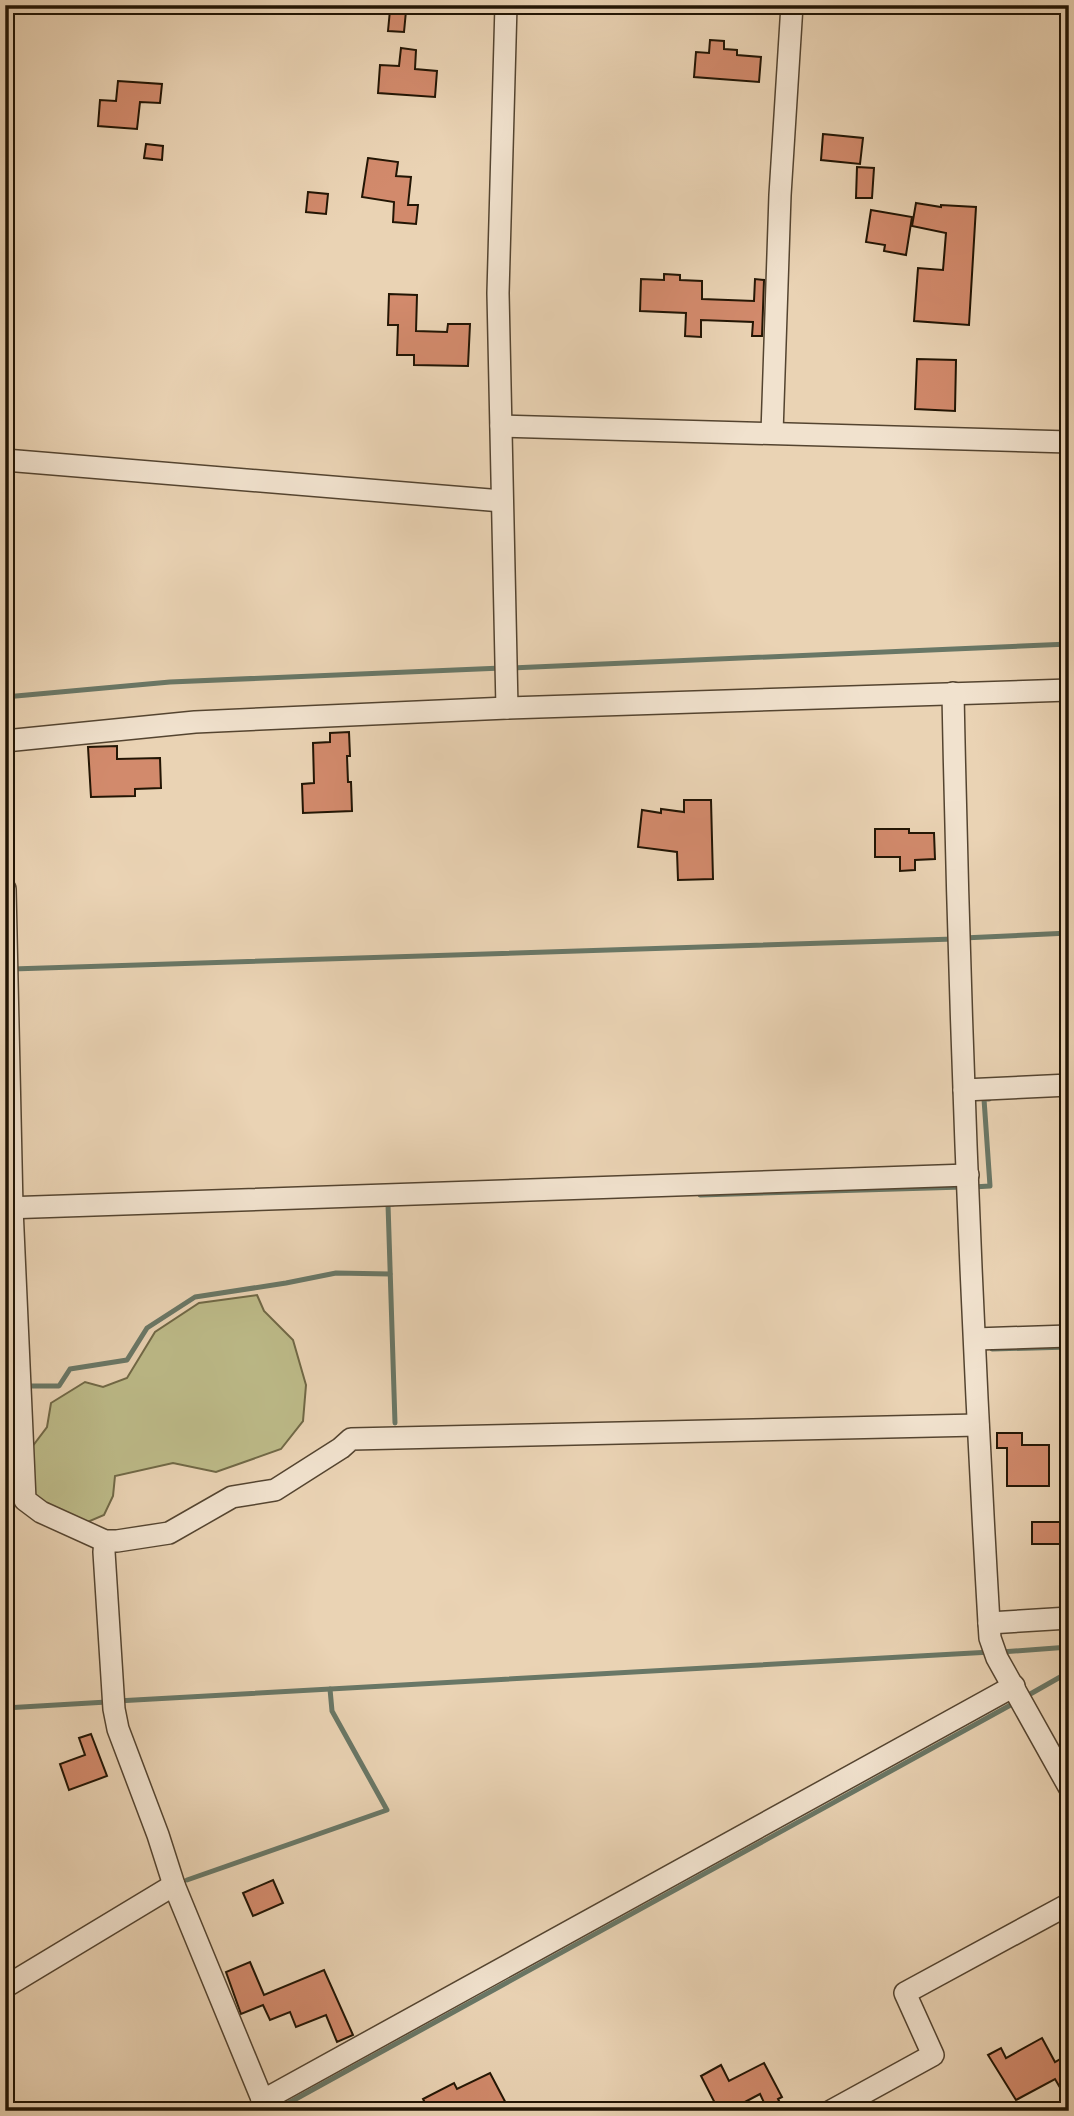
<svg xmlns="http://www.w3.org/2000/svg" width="1074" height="2116" viewBox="0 0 1074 2116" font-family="Vollkorn,serif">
	<rect width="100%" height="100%" fill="#ead3b4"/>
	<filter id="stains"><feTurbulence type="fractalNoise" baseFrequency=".00286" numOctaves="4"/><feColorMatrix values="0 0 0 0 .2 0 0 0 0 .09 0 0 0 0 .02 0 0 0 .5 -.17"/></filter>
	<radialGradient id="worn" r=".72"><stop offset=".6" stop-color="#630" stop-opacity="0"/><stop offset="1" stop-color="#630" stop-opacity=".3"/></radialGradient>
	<g fill="#bdbb89" stroke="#706846" stroke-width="2">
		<path d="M257,1295L264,1311L293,1340L306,1385L303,1421L281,1449L216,1472L173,1463L115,1476L113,1496L104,1515L83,1524L47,1507L33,1492L32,1447L47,1427L51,1403L85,1382L103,1387L127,1378L155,1332L199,1303Z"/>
		<path d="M5,1391H14L17,1495L5,1497Z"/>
	</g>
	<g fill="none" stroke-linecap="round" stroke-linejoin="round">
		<g stroke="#697766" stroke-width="5">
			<path d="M511,668L1069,644"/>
			<path d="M5,697L170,682L502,668"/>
			<path d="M963,938L1069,933"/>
			<path d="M12,969L954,939"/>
			<path d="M973,1187L990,1186L984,1099H989"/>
			<path d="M700,1195L963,1187"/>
			<path d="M393,1204H388L395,1423"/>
			<path d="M992,1349L1069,1347"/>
			<path d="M26,1386H59L70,1369L127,1360L147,1328L195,1297L286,1283L336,1273L390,1274"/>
			<path d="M1001,1652L1069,1647"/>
			<path d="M1025,1697L1069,1672"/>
			<path d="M117,1701L991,1652"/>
			<path d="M5,1708L107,1702"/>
			<path d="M187,1880L387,1810L332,1711L330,1689"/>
			<path d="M274,2111L1016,1702"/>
		</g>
	</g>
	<g fill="#d28a6c" stroke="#221504" stroke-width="2">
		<path d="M390,10L406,11L404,32L388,31Z"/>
		<path d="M710,40L724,41V49L737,50V55L761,57L759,82L694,77L696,52L709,53Z"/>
		<path d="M401,48L416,50L415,69L437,71L435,97L378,93L380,65L399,66Z"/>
		<path d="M118,81L162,84L160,103L140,102L137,129L98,126L100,100L116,101Z"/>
		<path d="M823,134L863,138L860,164L821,160Z"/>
		<path d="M146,144L163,146L162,160L144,158Z"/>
		<path d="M368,158L398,162L396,176L411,177L408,205H418L416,224L393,222L394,202L362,197Z"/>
		<path d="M857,167L874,168L872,198H856Z"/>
		<path d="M308,192L328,194L326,214L306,212Z"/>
		<path d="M916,203L941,207V205L976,207L969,325L914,321L918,268L943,270L946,233L912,226Z"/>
		<path d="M871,210L912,217L906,255L884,251L885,245L866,242Z"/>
		<path d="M664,274L680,275V280L702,281V299L754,301L755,279L764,280L762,336H752L753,322L701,320V337L685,336L686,313L640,311L641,279L664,280Z"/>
		<path d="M389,294L417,295L416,331L447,332L448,324H470L468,366L414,365V355H397L398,325H388Z"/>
		<path d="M917,359L956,360L955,411L915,409Z"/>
		<path d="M349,732L350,756H347L348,782H351L352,811L303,813L302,784L314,783L313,743L330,742V733Z"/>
		<path d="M117,746V759L160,758L161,788L135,789V796L91,797L88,747Z"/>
		<path d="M684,800H711L713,879L678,880L677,852L638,847L642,810L661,813V809L684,812Z"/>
		<path d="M875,829H909V833H934L935,859L915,860V870L900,871V857H875Z"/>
		<path d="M997,1433H1022V1445H1049V1486H1007V1448H997Z"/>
		<rect x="1032" y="1522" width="37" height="22"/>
		<path d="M91,1734L107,1776L69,1790L60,1764L85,1755L79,1738Z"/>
		<path d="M273,1880L283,1903L253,1916L243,1893Z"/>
		<path d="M250,1962L264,1995L324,1970L353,2035L337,2042L326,2015L296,2027L290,2012L270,2020L263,2005L241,2014L226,1972Z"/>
		<path d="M1042,2038L1055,2062L1069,2054V2103L1055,2079L1016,2100L988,2055L1001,2048L1006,2058Z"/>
		<path d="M764,2063L782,2097L778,2099L784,2111H768L760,2094L728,2111H719L701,2076L721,2065L729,2081Z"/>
		<path d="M490,2073L510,2111H429L423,2099L454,2083L457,2089Z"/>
	</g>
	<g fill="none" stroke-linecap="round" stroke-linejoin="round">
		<g stroke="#544430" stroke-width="24">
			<g id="minor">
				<path d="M506,5L498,293L507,708"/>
				<path d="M501,426L1069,442"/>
				<path d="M772,433L780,195L792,5"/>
				<path d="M5,460L502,501"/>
				<path d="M953,693C959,1003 971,1313 989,1623L990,1638L997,1658L1069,1787"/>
				<path d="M5,741L195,722L507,708L1069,690"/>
				<path d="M5,889L12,1208L25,1500L41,1512L105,1541H117L169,1533L232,1497L275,1490L341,1448L351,1439L978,1425"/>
				<path d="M964,1090L1069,1085"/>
				<path d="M5,1208L968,1175"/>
				<path d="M975,1339L1069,1336"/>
				<path d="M105,1541L104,1552L114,1709L118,1729L158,1835L174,1885L267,2111"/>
				<path d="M989,1623L1069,1618"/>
				<path d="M5,1987L174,1885"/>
				<path d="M262,2101L1014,1686"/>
				<path d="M831,2111L933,2055L905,1993L1069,1904"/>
			</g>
		</g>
		<use href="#minor" stroke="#f1e2ce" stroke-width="21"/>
	</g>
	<rect width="1074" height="2116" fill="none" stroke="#ead3b4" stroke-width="28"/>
	<rect x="7" y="7" width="1060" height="2102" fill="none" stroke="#221504" stroke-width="3.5"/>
	<rect x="14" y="14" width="1046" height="2088" fill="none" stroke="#221504" stroke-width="2"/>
	<rect width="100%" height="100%" filter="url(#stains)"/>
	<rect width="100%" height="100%" fill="url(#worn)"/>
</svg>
